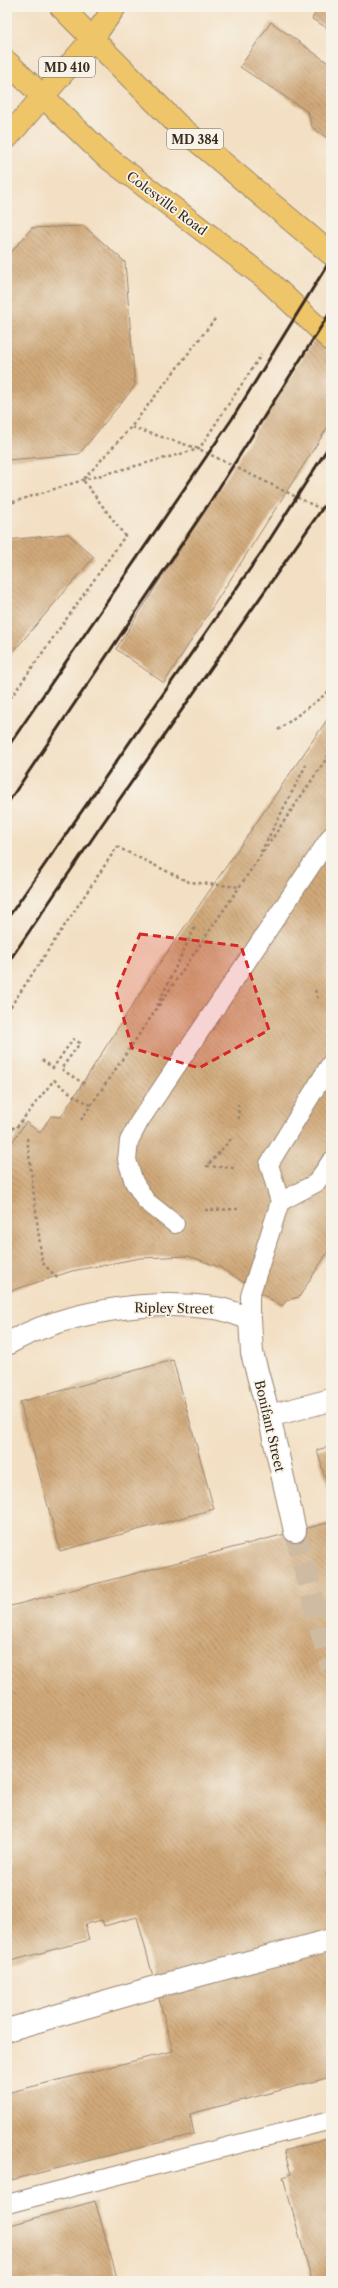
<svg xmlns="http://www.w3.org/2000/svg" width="338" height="2288" viewBox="0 0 338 2288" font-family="'Libre Caslon Text',serif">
	<defs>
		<pattern id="building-back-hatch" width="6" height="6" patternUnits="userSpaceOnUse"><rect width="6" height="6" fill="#d0a979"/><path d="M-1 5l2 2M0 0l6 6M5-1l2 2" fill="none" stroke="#aa8a63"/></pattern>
	</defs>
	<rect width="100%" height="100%" fill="#f7f3e8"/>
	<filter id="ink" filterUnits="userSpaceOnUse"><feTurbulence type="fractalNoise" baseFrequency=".025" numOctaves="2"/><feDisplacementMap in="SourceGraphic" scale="8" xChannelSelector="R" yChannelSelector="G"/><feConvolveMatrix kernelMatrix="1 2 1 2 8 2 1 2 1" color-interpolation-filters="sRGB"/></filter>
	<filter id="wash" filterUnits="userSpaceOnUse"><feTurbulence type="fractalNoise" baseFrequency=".012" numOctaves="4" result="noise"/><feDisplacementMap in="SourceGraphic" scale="16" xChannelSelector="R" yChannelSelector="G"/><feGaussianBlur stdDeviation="0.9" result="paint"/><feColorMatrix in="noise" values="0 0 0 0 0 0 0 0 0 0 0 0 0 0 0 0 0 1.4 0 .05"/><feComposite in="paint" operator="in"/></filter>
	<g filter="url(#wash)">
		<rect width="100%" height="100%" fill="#f3dfc3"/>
		<g id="blocks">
			<g fill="url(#building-back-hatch)">
				<path d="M319,7H331V30L312,19Z"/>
				<path d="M271,22L331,65V141L312,127L308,112L240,67Z"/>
				<path d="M84,226L125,262L135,386L79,454L7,460V257L32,228Z"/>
				<path d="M331,313V422L164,683L116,649Z"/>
				<path d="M68,534L94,557L7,659V540Z"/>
				<path d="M331,714V1247L299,1297L287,1300L282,1306L219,1267L189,1256L140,1258L72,1271L7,1292V1150L26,1122L40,1133L51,1116L61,1117L155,970Z"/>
				<path d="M173,1360L214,1509L60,1551L20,1402Z"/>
				<path d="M331,1446V1498L317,1450Z"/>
				<path d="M331,1522V1872L326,1873L331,1893V2077L190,2114L194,2134L7,2181V2093L173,2051L137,1917L104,1926L102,1920L85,1924L89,1940L7,1962V1607Z"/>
				<path d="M331,2138V2281H312L283,2177L291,2174L284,2151Z"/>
				<path d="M95,2201L118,2281H7V2226Z"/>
			</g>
		</g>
	</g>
	<g filter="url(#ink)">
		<use href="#blocks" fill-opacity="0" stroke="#978470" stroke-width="1"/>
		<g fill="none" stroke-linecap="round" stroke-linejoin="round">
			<path stroke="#cebba2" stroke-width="22" stroke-dasharray="22 11" stroke-linecap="butt" d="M295,1531L331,1668"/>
			<g stroke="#978470" stroke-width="20">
				<g id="lane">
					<path d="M280,1202L316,1183L331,1161"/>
					<path d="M175,1224L146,1201L134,1182L127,1160L129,1141L139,1122L331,836"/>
					<path d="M250,1319V1296L280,1202L269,1164L331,1063"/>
					<path d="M7,2204L331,2120"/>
				</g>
			</g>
			<g stroke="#978470" stroke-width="24">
				<g id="street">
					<path d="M7,1344C65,1311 150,1299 215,1308C226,1309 239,1315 250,1319L252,1353L269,1416L295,1531"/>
					<path d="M269,1416L331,1400"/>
					<path d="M7,2030L155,1987L331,1940"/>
				</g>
			</g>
			<g stroke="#978470" stroke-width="24">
				<g id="primary">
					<path d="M61,7L178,125L331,254"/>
					<path d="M7,62L104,155L265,278L331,340"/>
					<path d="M7,138L93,38L115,7"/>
				</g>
			</g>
			<g stroke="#978470" stroke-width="2.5" stroke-dasharray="3 3" stroke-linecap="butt">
				<path d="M215,319L131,427L199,449L331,514"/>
				<path d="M7,504L83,480L199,449L261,355"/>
				<path d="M7,703L125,536L83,480L131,427"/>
				<path d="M278,730L331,690"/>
				<path d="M261,852L306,765"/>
				<path d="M315,990L318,1000"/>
				<path d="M157,1006L196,925"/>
				<path d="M7,1012L117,847L189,882L239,887"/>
				<path d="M42,1060L53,1068L73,1039L80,1043L61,1069L86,1085"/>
				<path d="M238,1104L239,1121"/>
				<path d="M81,1120L331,752"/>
				<path d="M7,1124L15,1129L54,1080L74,1096L91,1105"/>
				<path d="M27,1138L42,1262L59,1280"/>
				<path d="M231,1139L207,1166L234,1168"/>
				<path d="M205,1210L239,1209"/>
				<path d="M329,1262L331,1260"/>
			</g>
			<use href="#lane" stroke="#fff" stroke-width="18"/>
			<use href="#street" stroke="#fff" stroke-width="22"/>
			<use href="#primary" stroke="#eec569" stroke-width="22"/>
			<g stroke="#3b2a1e" stroke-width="3">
				<path d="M7,748L232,419L331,259"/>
				<path d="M7,804L210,502L331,311"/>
				<path d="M7,919L263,550L331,443"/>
				<path d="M7,964L103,823L331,496"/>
			</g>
		</g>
	</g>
	<path fill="#d62828" fill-opacity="0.2" stroke="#d62828" stroke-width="3" stroke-dasharray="8 5" stroke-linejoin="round" d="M140,934L241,946L269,1030L199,1068L132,1048L116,991Z"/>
	<g text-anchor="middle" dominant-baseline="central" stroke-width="3.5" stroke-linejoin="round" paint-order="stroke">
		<g fill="#f7f3e8" stroke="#73665b" stroke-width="1">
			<rect x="39" y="57" width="56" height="20" rx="3"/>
			<rect x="167" y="129" width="56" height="20" rx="3"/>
		</g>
		<g font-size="12" font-weight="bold" fill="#3b2a1e">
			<text x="67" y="67">MD 410</text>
			<text x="195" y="139">MD 384</text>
		</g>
		<g font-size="13" fill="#3b2a1e" stroke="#f7f3e8">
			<text transform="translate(167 203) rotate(37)">Colesville Road</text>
			<text transform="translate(174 1308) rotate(1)">Ripley Street</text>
			<text transform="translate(270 1426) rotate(77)">Bonifant Street</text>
		</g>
	</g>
	<rect width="338" height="2288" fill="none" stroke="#f7f3e8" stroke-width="24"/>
</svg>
